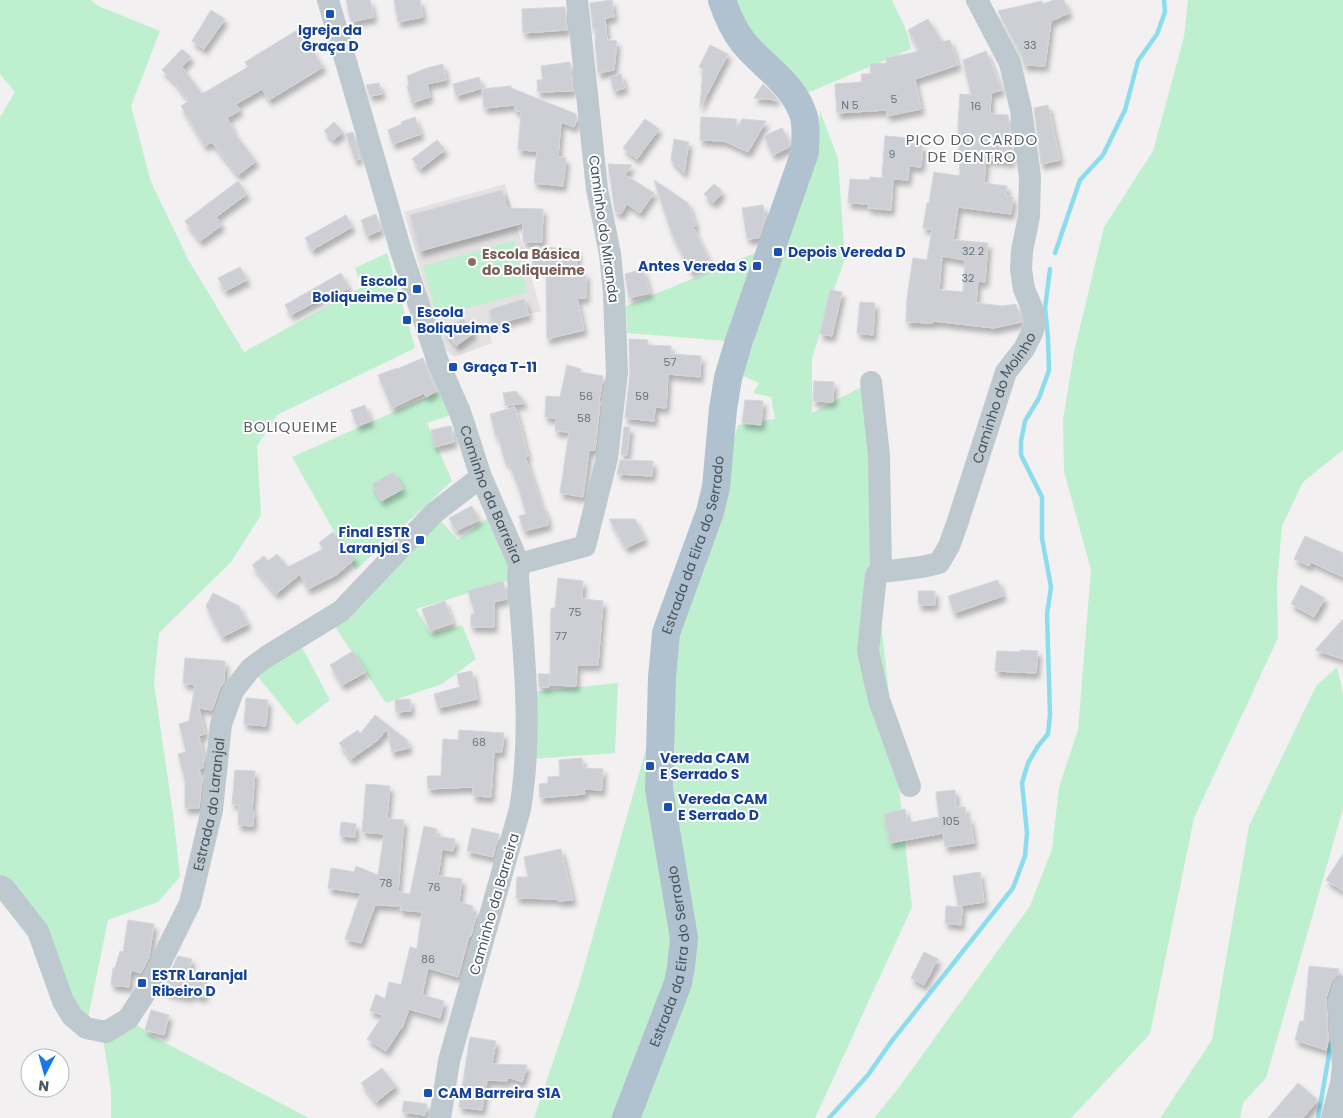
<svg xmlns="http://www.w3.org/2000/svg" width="1343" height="1118" viewBox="0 0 1343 1118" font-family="Poppins,sans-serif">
	<defs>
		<filter id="shadow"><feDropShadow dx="3" dy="5.5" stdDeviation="2.5" flood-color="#0004"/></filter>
	</defs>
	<rect width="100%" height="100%" fill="#f2f0f0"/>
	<path fill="#e3e1e2" d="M505,184L541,311L488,326L492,343L454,357L446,350L439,336L404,212Z"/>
	<g fill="#bef0d0">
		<path d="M0,0H91L98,6L160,31L131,106L151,182L189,261L244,352L362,287L355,268L387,253L415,348L277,415L257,446L261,515L231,562L159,633L154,683L174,821L180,877L158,902L108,920L86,1028L38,931L0,886V117L15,92L0,74Z"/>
		<path d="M732,0H892L906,30L911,49L805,94L757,42Z"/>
		<path d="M1188,0H1343V450L1303,482L1282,526L1277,583L1278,638L1194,818L1150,1034L1071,1118H874L897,1090L1030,906L1052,849L1059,787L1078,730L1091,570L1064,471L1063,420L1074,352L1104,227L1153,151L1184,37Z"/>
		<path d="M820,111L838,158L845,259L830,300L812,358V413L871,382L876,575L912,907L815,1118H534L579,985L738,425L775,419L771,397L753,393L759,383L743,376L817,142Z"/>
		<path d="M514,241L527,292L437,316L423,266Z"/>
		<path d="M760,251L727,341L627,333L626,306Z"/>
		<path d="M450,387L460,412L427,423L452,481L356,570L292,457Z"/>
		<path d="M497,511L518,578L416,609L431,634L462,625L476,659L442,684L386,703L329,618L434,513L458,540Z"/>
		<path d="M297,638L330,700L297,725L251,668Z"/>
		<path d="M1337,667L1343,694V809L1266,1078L1243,1103L1240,1118H1160L1212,1040L1249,826L1316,686Z"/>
		<path d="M618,683L615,753L532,759L531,692Z"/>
		<path d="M128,1019L156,1038L309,1118H111V1090L102,1031Z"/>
	</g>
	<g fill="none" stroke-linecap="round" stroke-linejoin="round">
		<g stroke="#8bdded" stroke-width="4.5">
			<path d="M1055,253L1080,180L1103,155L1125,110L1138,61L1157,34L1165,12L1164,0"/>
			<path d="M829,1118L868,1075L891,1042L1013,888L1025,856L1027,833L1022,783L1028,763L1038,746L1048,734L1050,715L1047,614L1051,587L1042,538V497L1021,455V441L1025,421L1039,398L1049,370L1048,338L1045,308L1050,269"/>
			<path d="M1318,1118L1331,1043"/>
		</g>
	</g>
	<g fill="#cdcfd5" stroke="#d4d6db" fill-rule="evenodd" filter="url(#shadow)">
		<path d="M346,0H370L374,17L351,22Z"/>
		<path d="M394,0H420L423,17L398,22Z"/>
		<path d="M612,0L614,17L605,18L607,40L617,41L614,70L598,73L595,41L596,29H593L590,3Z"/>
		<path d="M1054,0H1064L1069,13L1051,21L1045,66L1024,65L1022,57L998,11L1042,1L1043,4Z"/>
		<path d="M565,7L567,30L523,33L522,9Z"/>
		<path d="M211,10L225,19L204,49L192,41Z"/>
		<path d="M928,19L942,42L950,40L958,65L915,79L921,109L887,116V110L837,113L835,84L862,82L861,74H871L870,64L887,63L886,58L916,52V51L919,50L908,30Z"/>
		<path d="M299,29L323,67L269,100L262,89L236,104L240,110L227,118L233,129L232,130L256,161L238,175L212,142L205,146L181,106L189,101L174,81L162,70L182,49L191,57L182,67L202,94L248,67L245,62Z"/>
		<path d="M710,45L728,54L700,108L703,69L699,67Z"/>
		<path d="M986,51L1002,90L991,93L990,114L1008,115L1013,148L1011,162L986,159L984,183L1007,186L1006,196L1013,197L1011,214L958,207L953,240L988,243L985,282L978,281L976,303L1003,306L1016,304L1021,322L994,328L933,321V323L906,322L907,298L913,258L927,260L932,229L923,228L927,203H929L934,172L960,176L958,126L960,94L971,95L963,60ZM942,256L965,260L963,292L939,290Z"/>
		<path d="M570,62L573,91L538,92L537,80H543L541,66Z"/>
		<path d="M443,64L446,80L427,84L430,97L412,103L407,86H409L407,76L427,68Z"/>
		<path d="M621,74L625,88L614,91L610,77Z"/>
		<path d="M479,77L482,88L456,96L453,84Z"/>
		<path d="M379,83L382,94L370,96L366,85Z"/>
		<path d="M763,84L774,95L778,100L754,98Z"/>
		<path d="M511,86V88L576,114L577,120L574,127L561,122L558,157L566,158L563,186L534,183L537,151L518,150L521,111H515V105L484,108L482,89Z"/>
		<path d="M1048,105L1060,160L1041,164L1034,108Z"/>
		<path d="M415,117L421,134L393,144L388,130L402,124L401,122Z"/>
		<path d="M701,117L737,119L736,130L742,119L766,121L748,152L724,141L700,140Z"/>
		<path d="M645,119L659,129L637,159L623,148Z"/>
		<path d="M334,122L343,132L333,140L324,131Z"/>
		<path d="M782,128L790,143L789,147L773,155L764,136Z"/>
		<path d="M353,132L360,159L355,160L346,134Z"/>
		<path d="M885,136L910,138V144L923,145L921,167L909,166L908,180L893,179L891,210L868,208L869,204L848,203L850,179L870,180V177L882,178Z"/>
		<path d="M674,139L689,142L684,173L671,160Z"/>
		<path d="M437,140L445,150L420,169L412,159Z"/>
		<path d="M608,164L632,165L625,175L654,193L640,213L627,204L621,214L615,211Z"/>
		<path d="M654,180L688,203L696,226L693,227L710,262L691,272L672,234Z"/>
		<path d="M238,181L247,194L216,217L222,225L200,241L185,221Z"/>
		<path d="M714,184L721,190V195L713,203L704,194Z"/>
		<path d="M502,190L507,208L543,209L542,242H523V223L420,251L410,215Z"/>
		<path d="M763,205L765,219L759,238L747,239L742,208Z"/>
		<path d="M376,214L381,230L367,236L361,220Z"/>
		<path d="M346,215L352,227L312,250L305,238Z"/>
		<path d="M534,246L578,250L576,273H586V298H577L584,330L547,339L546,268L532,266Z"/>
		<path d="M240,267L247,280L225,291L218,278Z"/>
		<path d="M643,269L650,293L629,298L625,274Z"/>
		<path d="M341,273L349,288L335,295L333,292L291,315L285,305Z"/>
		<path d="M830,290L842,292L832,336L820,334Z"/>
		<path d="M524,299L529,315L493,325L489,310Z"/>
		<path d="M860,302L875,303L873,335L857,333Z"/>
		<path d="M463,318L474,333L456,346L445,331Z"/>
		<path d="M629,339L648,340L647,345L671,346V354L701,356L700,377L668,374L666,408L655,407L654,421L625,418L630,374Z"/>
		<path d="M423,358L436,391L426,397L424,393L392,408L378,375L397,368V369Z"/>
		<path d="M567,365L581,369L580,372L603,376L599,401H600L595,450H589L583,497L560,493L569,432L555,431L556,418L545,417L546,396L560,397Z"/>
		<path d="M814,381L834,382L833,402L813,401Z"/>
		<path d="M516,391L525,403L506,406L503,393Z"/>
		<path d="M745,400L763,401L761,425L742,423Z"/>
		<path d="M365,405L371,421L357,426L351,410Z"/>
		<path d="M515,407L528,456H525L542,507H544L548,520V525L524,531L519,516L526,514L519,489L508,461L505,462L498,436L496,437L490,414Z"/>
		<path d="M451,426L454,442L434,447L431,430Z"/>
		<path d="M624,427H630L627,455H621Z"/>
		<path d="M620,460L653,461L652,476L617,474Z"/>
		<path d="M394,472L403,489L381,501L372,484Z"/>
		<path d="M472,506L479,520L456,531L449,518Z"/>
		<path d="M609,519H635L645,539L626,548Z"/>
		<path d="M333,532L355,559L336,575L308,589L300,574L276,594L252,565L264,556L268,561L277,554L288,567L323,549L319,543Z"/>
		<path d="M1305,536L1343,553V577L1311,562L1309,566L1294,559Z"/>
		<path d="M558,578L583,581L582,599L603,601L598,665H577L576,686L550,685L551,608H555Z"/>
		<path d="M998,580L1003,596L954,613L948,596Z"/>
		<path d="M503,581L507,599L494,602V627H471V614H475L468,591Z"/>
		<path d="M1301,585L1325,598L1314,617L1291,604Z"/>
		<path d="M918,591H935V605H919Z"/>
		<path d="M213,593L239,606L248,624L222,637L206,606Z"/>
		<path d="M445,601L453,623L430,631L422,609Z"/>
		<path d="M1343,619V659L1315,650Z"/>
		<path d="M1020,650L1038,651L1036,673L995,671L997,651L1020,652Z"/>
		<path d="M353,651L366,672L342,685L330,665Z"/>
		<path d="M185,658L225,661L224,682L220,688L212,710L199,708L205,734L199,736L204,757L203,768L199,769L202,779L199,808H185V781L178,754L186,752L179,724L189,721L195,685L183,683Z"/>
		<path d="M472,671L477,699L438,708L434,694L460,687L457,674Z"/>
		<path d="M538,674H550L549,687H539Z"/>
		<path d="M246,698L268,700L266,726L244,724Z"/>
		<path d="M410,699L411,711L396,712L395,700Z"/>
		<path d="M375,715L407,740L409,748L392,752L387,729L378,740L351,759L339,743L358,730L360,734Z"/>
		<path d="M459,730L504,733L502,752H494L491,797L473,796V787L428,789L427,776H441L443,739L458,740Z"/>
		<path d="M582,758L583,768L603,769L602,790L584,789L585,794L540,798L539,784L548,783V777L560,776L559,760Z"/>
		<path d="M235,770L255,771L252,810L254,811L253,826L238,825L239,805L232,804Z"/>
		<path d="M366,784L390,786L387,819L404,820L398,892L410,894L424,826L437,829L435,836L455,839L453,851L442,849L438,876L462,879L459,902L473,906L472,911L477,912L471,936H469L458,977L428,968L422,995L444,1001L440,1018L409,1009L402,1028H401L386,1051L367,1039L383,1015L370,1011L376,994L385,999L389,982L401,985L410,947L417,949L422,912L400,910L401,906L375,905L361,943L345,939L361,893L328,888L331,868L354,872L356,866L378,875L384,834L362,832Z"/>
		<path d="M955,790L956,807H965L966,818H970L974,843L945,847L943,833L890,843L884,814L905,809L908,823L939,817L936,792Z"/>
		<path d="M341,822L356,824L355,837L340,836Z"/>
		<path d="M472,828L499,834L493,857L467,851Z"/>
		<path d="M561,849L573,900L558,901V899L516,898L517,877H528L524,857Z"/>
		<path d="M1343,854V891L1326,880Z"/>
		<path d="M980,872L984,902L958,906L953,876Z"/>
		<path d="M946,906L962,907L961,925L945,923Z"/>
		<path d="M128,920L154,924L149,957L141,973L131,970L129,987L111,985L113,968H115L120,951L123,952Z"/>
		<path d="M924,952L938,959L924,985L911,978Z"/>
		<path d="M178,956L192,959L187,979L207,983L204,997L190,994L189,997L165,992L169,974Z"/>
		<path d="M1309,966L1339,969L1338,975L1334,978L1331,983L1326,998L1328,1042L1326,1050L1295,1040L1300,1021H1304Z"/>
		<path d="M151,1010L169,1015L164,1035L145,1030Z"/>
		<path d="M470,1037L496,1041L492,1064L527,1065L522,1082L508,1077L507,1081L487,1080L482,1110L459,1107Z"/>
		<path d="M382,1068L396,1086L376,1102L361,1083Z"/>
		<path d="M1298,1083L1318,1100L1303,1118H1268Z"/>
		<path d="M404,1101L427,1104L425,1115L402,1112Z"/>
	</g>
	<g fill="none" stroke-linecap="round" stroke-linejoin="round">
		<g stroke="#bec8cf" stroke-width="22">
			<path id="s1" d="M328,0L401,251L438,362L460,412L481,477L519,564L518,578C524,654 533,733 520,809L449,1061L440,1118"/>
			<path d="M871,382L879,456L881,572"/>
			<path d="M519,564L585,546L607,458L617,373L614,294L610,254L597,189L577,0"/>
			<path id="s2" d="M910,786L879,700L868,651L876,575L881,572L922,567L939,563L949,546L957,524L1006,372L1024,349L1032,333L1035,323L1032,308L1024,289L1021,270L1022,251L1029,216L1030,177L1021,110L1010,63L977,0"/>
			<path id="s3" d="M0,886L5,889L38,931L63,1001L72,1016L86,1028L106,1032L128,1019L147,990L190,903L212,810L221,724L233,691L251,668L266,657L341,611L434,513L481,477"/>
			<path d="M1332,1118L1341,1083L1343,1067L1339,1001L1343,987"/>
		</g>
		<path stroke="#b0c1cf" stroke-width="28" id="s4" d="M626,1118L678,983L681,967L684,938L659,789L662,678L666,633L710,512L716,487L723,409L728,378L739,341L805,152C805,140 807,128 804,117C794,83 763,67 743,42C733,29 727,15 722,0"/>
	</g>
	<g fill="#1a4fb4" stroke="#fff" stroke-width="2">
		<rect x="325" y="9" width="10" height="10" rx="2.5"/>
		<rect x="773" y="247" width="10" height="10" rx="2.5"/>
		<rect x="752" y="261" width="10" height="10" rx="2.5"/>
		<rect x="412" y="284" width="10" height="10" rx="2.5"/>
		<rect x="402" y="315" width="10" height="10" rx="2.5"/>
		<rect x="448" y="362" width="10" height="10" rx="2.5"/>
		<rect x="415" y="535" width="10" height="10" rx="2.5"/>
		<rect x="645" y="761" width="10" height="10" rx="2.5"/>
		<rect x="663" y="802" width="10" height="10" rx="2.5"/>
		<rect x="137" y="978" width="10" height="10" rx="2.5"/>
		<rect x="423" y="1088" width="10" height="10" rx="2.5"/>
	</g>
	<circle fill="#8d6e63" stroke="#fff" stroke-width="2" cx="472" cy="262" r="5"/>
	<g text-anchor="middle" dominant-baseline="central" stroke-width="4" stroke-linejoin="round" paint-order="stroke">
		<g font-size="11" fill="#69737c">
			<text x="1030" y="45">33</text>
			<text x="894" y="99">5</text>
			<text x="850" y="105">N 5</text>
			<text x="976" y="106">16</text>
			<text x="892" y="154">9</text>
			<text x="973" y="251">32 2</text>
			<text x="968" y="278">32</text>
			<text x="670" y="362">57</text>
			<text x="586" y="396">56</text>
			<text x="642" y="396">59</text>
			<text x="584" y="418">58</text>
			<text x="575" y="612">75</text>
			<text x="561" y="636">77</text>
			<text x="479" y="742">68</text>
			<text x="951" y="821">105</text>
			<text x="386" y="883">78</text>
			<text x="434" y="887">76</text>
			<text x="428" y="959">86</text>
		</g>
		<g font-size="14" font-weight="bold" fill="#164399" stroke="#fff" text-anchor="start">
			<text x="330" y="30" text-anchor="middle">Igreja da<tspan x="330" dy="16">Graça D</tspan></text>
			<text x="788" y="252">Depois Vereda D</text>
			<text x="747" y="266" text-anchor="end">Antes Vereda S</text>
			<text x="407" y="281" text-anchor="end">Escola<tspan x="407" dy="16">Boliqueime D</tspan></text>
			<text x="417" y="312">Escola<tspan x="417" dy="16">Boliqueime S</tspan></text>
			<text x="463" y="367">Graça T-11</text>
			<text x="410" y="532" text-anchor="end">Final ESTR<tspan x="410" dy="16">Laranjal S</tspan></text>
			<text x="660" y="758">Vereda CAM<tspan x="660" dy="16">E Serrado S</tspan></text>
			<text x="678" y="799">Vereda CAM<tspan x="678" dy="16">E Serrado D</tspan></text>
			<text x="152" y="975">ESTR Laranjal<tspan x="152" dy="16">Ribeiro D</tspan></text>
			<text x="438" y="1093">CAM Barreira S1A</text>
		</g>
		<g font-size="14" fill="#48545e" stroke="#fff">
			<text transform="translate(604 229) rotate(82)">Caminho do Miranda</text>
			<text stroke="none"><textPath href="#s2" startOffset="461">Caminho do Moinho</textPath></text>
			<text stroke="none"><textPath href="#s1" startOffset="521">Caminho da Barreira</textPath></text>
			<text stroke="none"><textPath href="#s4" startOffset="590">Estrada da Eira do Serrado</textPath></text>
			<text stroke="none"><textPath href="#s3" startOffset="448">Estrada do Laranjal</textPath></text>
			<text transform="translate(494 904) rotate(-74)">Caminho da Barreira</text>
			<text stroke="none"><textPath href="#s4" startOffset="170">Estrada da Eira do Serrado</textPath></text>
		</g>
		<g font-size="14" font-weight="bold" fill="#785e54" stroke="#fff" text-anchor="start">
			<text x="482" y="254">Escola Básica<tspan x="482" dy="16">do Boliqueime</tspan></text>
		</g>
		<g font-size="15" letter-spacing="1" fill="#5c6165" stroke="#fff">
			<text x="972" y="139">PICO DO CARDO<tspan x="972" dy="17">DE DENTRO</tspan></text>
			<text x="291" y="426">BOLIQUEIME</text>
		</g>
	</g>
	<g transform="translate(45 1073) rotate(186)"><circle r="24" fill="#ffffff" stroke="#b6bbbf"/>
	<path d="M0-4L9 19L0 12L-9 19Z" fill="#1779e5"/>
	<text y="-8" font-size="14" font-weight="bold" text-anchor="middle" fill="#48545e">N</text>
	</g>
</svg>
